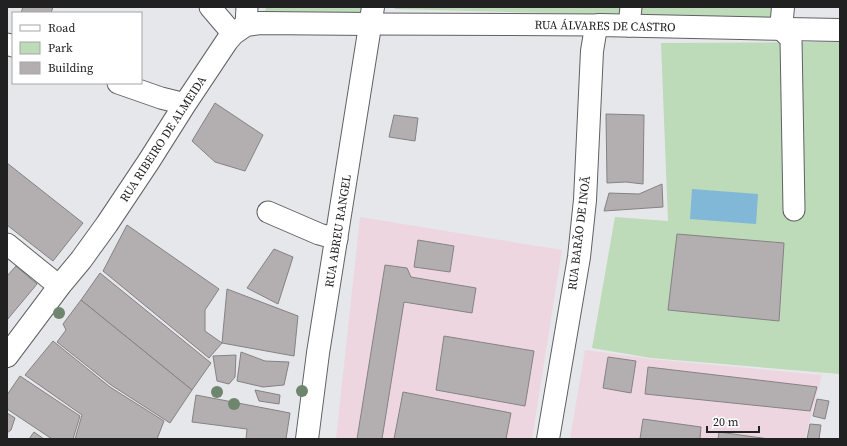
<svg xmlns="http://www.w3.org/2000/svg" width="847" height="446" viewBox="0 0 847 446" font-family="'Source Serif 4',serif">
	<rect width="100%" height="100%" fill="#e6e7ea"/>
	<g fill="#eed6e1">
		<path d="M360,217L562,250L532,439H336Z"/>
		<path d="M585,350L651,359L822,375L805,439H570Z"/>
	</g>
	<g fill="#bddab9">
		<path d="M267,7H367L365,20L262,15Z"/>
		<path d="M395,7H772L770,19L395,9Z"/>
		<path d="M840,42V374L651,358L592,348L615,217L668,221L661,43Z"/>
	</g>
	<path fill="#81b8d8" d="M692,189L758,194L756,224L690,219Z"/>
	<g fill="#b3afb0" stroke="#868283">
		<path d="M23,7H53L51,13H21Z"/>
		<path d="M215,103L263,135L245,171L215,162L192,141Z"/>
		<path d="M606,114L644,115L643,184L626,182L607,183Z"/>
		<path d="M394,115L418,118L415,141L389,137Z"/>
		<path d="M7,163L83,223L53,261L7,225Z"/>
		<path d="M662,184L663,207L604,211L609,193L639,194Z"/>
		<path d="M127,225L219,289L205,310V331L222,343L209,358L103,271Z"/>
		<path d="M677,234L784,243L779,321L668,310Z"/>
		<path d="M418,240L454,246L450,272L414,267Z"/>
		<path d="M274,249L293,257L278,304L247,288Z"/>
		<path d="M385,265L407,268L411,277L476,288L472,313L404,302L382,439H357Z"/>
		<path d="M16,266L37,284L7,320V276Z"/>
		<path d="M100,273L211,363L192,390L81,300Z"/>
		<path d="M227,289L298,316L294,356L222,343Z"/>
		<path d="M81,300L192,390L170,423L111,385L57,342L66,330L63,324Z"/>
		<path d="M444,336L534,351L525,406L436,390Z"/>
		<path d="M53,341L110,387L164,421L157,439H75L82,415L25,375Z"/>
		<path d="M241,352L265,361L289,362L284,385L263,387L237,381Z"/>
		<path d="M236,355L235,377L229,384L217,381L213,356Z"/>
		<path d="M608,357L636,361L631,393L603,388Z"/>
		<path d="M648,367L817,387L810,411L645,394Z"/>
		<path d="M20,376L80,416L73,439H52L7,409V395Z"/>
		<path d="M255,390L280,395L279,404L259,401Z"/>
		<path d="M403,392L511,413L506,439H394Z"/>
		<path d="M196,395L290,413L286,439H246L247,429L192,422Z"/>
		<path d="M817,399L829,401L825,419L813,416Z"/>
		<path d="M7,413L15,418L11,430L7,433Z"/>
		<path d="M643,419L701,427L700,439H640Z"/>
		<path d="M810,424L821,425L819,439H807Z"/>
		<path d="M34,432L44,439H29Z"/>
		<path d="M719,432L769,439H718Z"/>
	</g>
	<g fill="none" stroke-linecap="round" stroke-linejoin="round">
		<g stroke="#606163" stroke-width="23">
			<g id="minor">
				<path d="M210,7L233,34"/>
				<path d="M370,24L599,25"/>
				<path d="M246,25L247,7"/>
				<path d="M629,26L631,7"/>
				<path d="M781,29L791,39L794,210"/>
				<path d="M7,44L13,46"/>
				<path d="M118,83L161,98L185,104"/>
				<path d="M268,212L319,234L337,239"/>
				<path d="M7,244L59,286"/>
			</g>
		</g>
		<g stroke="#606163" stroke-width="24">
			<g id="major">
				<path d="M781,29L783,7"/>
				<path d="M7,356L61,284L81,260L107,224L149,161L185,104L227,41L233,34L246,25L260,23L370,24"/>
				<path d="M307,439L318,353L373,7"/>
				<path d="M548,439L579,257L585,200L592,51L595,33L599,25L840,30"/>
			</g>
		</g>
		<use href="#minor" stroke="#fff" stroke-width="21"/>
		<use href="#major" stroke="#fff" stroke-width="22"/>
	</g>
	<g fill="#6e856e">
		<circle cx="59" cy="313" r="6"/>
		<circle cx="302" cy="391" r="6"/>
		<circle cx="217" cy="392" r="6"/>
		<circle cx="234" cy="404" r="6"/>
	</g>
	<g text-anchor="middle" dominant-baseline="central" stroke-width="3" stroke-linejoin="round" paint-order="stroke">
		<g font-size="12" fill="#212122" stroke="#fff">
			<text transform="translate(605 26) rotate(1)">RUA ÁLVARES DE CASTRO</text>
			<text transform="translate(163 139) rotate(-57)">RUA RIBEIRO DE ALMEIDA</text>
			<text transform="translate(338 231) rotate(-81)">RUA ABREU RANGEL</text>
			<text transform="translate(579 233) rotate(-83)">RUA BARÃO DE INOÃ</text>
		</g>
	</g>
	<rect width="847" height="446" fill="none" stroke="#212122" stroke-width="16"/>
	<rect x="12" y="12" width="130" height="72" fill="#ffffff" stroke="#a6a6a7"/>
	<rect x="20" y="25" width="20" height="6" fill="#ffffff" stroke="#a6a6a7"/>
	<text x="48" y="32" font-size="12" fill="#212122">Road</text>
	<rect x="20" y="42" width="20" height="12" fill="#bddab9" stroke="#a6a6a7"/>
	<text x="48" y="52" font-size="12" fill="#212122">Park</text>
	<rect x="20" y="62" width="20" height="12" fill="#b3afb0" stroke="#a6a6a7"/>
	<text x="48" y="72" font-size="12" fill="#212122">Building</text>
	<path d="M707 426v6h52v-6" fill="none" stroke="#212122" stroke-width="2"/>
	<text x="713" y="426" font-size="12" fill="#212122" stroke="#ffffff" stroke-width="3" paint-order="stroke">20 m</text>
</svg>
